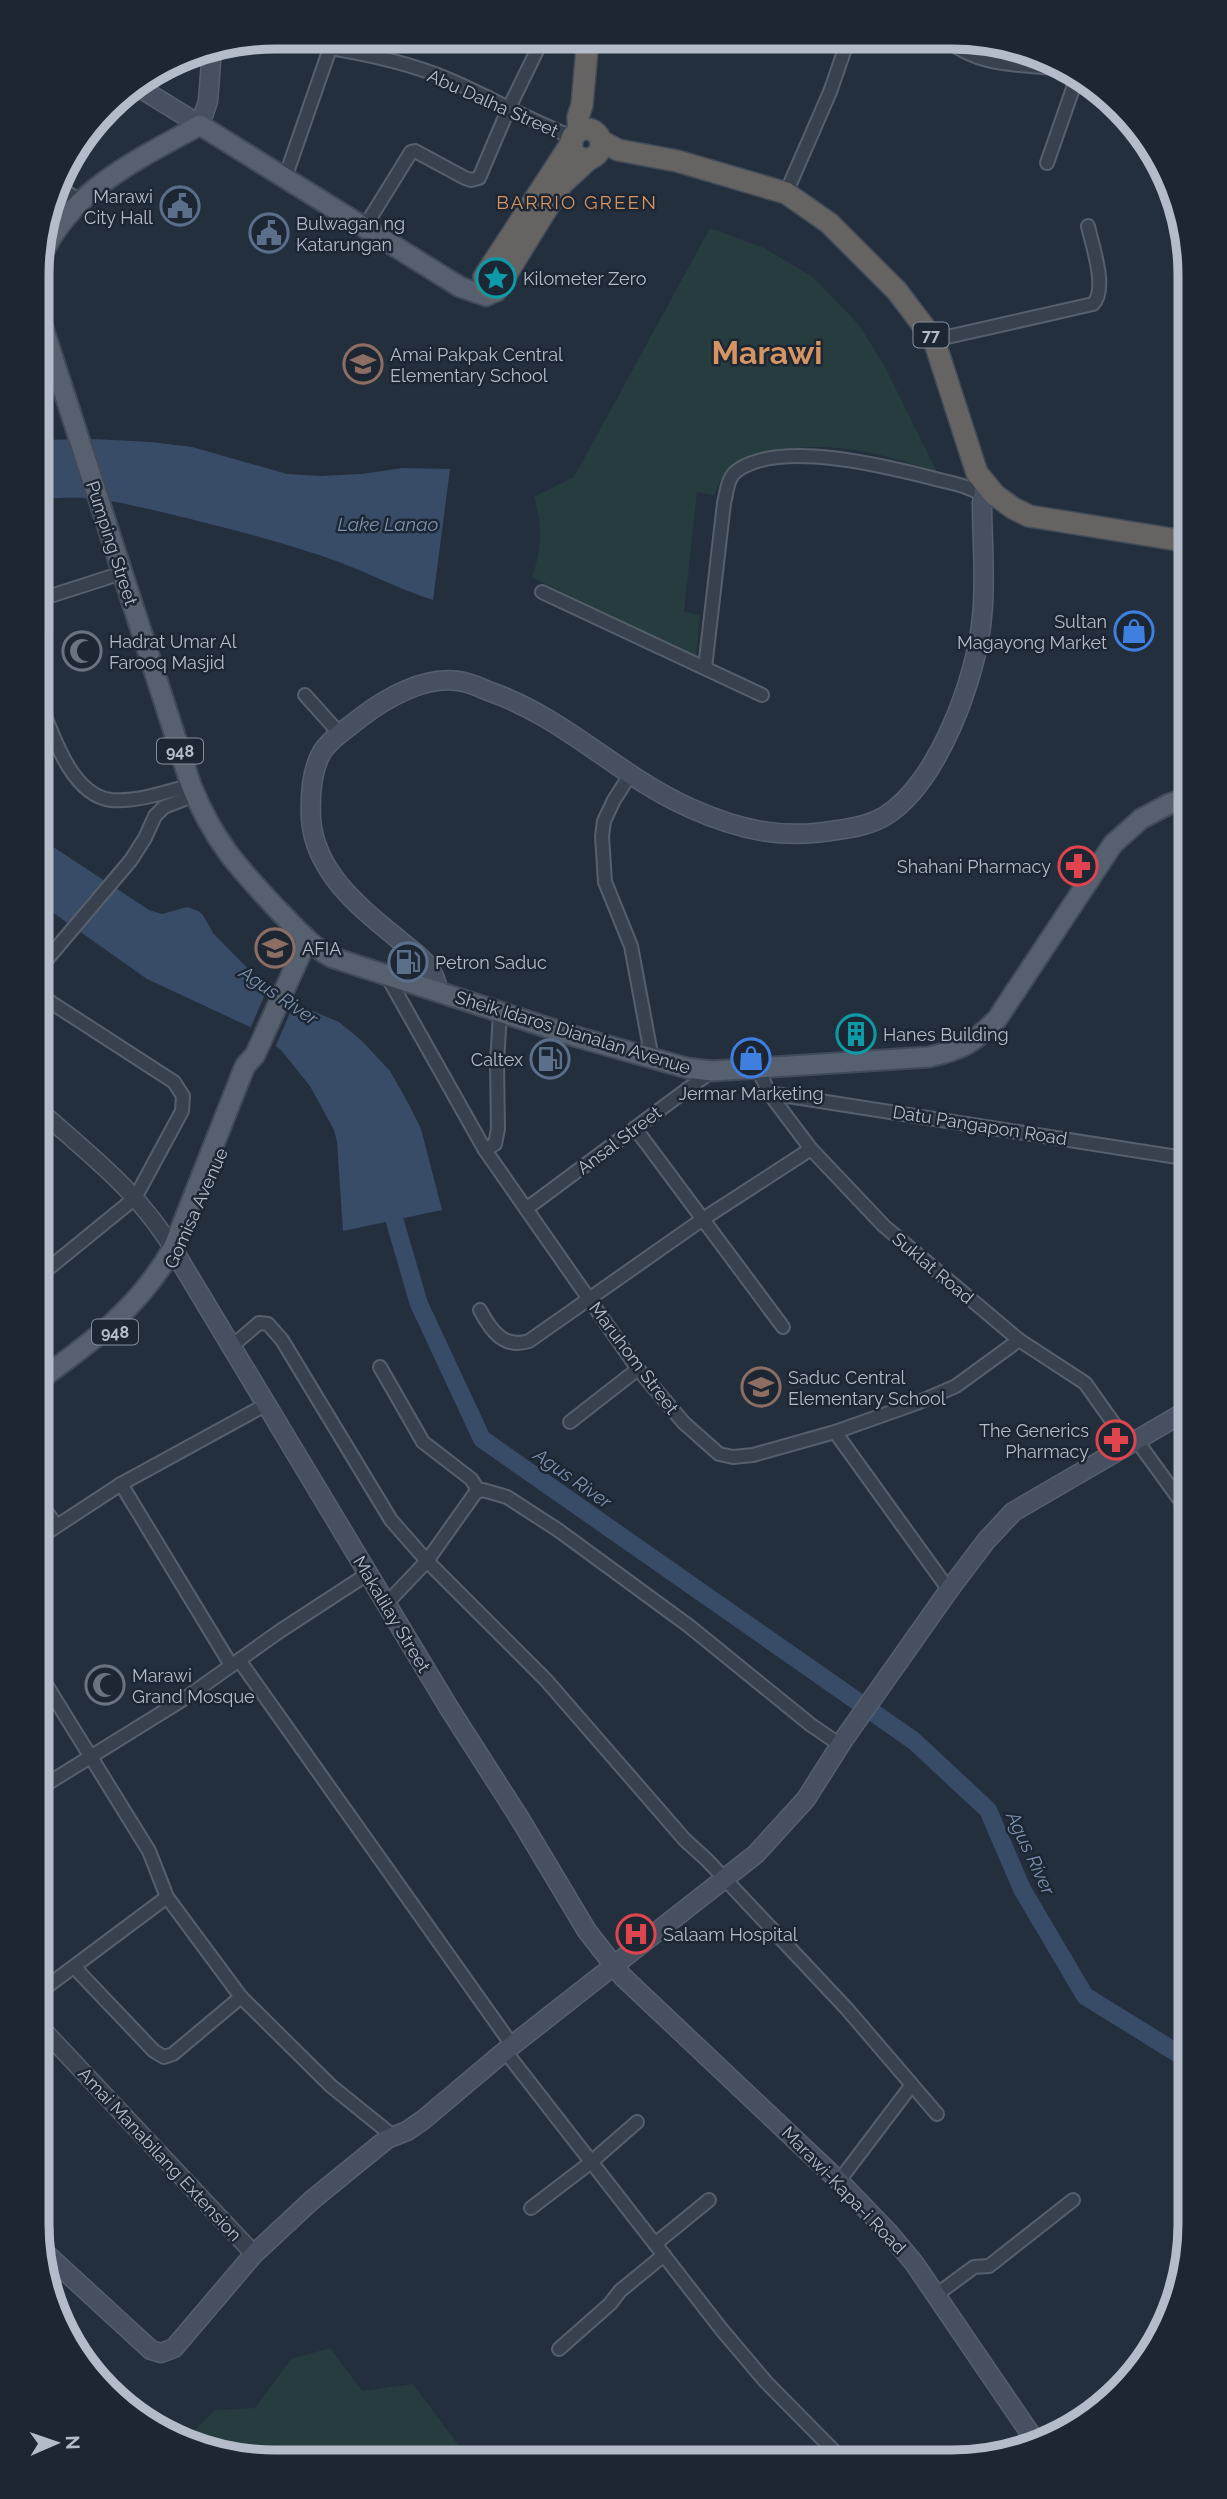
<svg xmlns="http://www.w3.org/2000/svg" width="1227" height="2499" viewBox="0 0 1227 2499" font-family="Raleway,sans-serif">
	<rect width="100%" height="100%" fill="#242f3e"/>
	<g fill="#263c3f">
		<path d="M710,228L764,248L813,277L859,325L884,365L937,472C882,453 829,439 771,452C741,458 724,464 715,495L697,492L684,612L700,615L696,658L532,577C542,549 543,526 534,497L574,477Z"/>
		<path d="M330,2348L362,2391L413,2384L470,2461L243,2460L182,2443L215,2410L255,2408L291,2359Z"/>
	</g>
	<g fill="#394c67">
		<path d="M93,439L151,442L192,447L287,474L321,476L361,474L403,468L450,469L433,600C401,590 371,574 339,562C285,542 226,528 170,514C126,504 83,491 38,501L39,440Z"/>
		<path d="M38,837L149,910L162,914L187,907L198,911L203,915L213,933L260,981L301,1006L339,1022L362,1041L390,1071L407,1101L421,1129L442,1210L343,1231L337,1142L334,1130L310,1086L281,1050L250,1027L147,979L38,902Z"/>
	</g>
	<path fill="#242f3e" d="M270,983L296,999L274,1050L249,1031Z"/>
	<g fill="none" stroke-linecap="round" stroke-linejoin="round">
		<path stroke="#394c67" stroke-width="18" d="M388,1198L419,1304L482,1439L914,1741L988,1810L1022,1889L1085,1996L1190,2061"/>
		<g stroke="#565f6c" stroke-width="16">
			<g id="minor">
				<path d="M948,41C980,66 1014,64 1053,68"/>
				<path d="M330,48C367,54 411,64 445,78C489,96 529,121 573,137"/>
				<path d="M1047,163L1076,80"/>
				<path d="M285,178L334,37"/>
				<path d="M57,185L79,201"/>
				<path d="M786,193L830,92L848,40"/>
				<path d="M364,228L411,152L415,151L465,178L471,180L479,178L508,110L543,38"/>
				<path d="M934,340L1093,304C1108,289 1092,245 1088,226"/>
				<path d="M542,592L762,695"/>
				<path d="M38,600L122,573"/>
				<path d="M705,668L724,503C727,492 727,477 738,470C781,440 885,466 932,478C949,483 969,485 983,496"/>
				<path d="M305,695L340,734"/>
				<path d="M38,698C51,730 70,795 111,800C137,802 167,792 191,785"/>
				<path d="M630,775L614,800L604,821L602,836L605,882L631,946L652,1059"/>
				<path d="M38,970L131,860L145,838L155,816L164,807L195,795"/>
				<path d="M387,976L485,1150L589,1299L638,1369L684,1423L719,1454L733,1457L753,1455L835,1432L917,1403L956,1386L1019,1340"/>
				<path d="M758,1069L769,1093L811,1149L884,1226L1019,1340L1085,1383L1129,1445"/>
				<path d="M769,1093L1190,1159"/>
				<path d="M635,1128L783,1327"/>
				<path d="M485,1150L495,1144L498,1129L497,1063L500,1013"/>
				<path d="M526,1209L712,1071"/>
				<path d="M38,1277L135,1198L182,1111L183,1096L174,1082L38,994"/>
				<path d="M480,1310C491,1331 504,1349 529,1341L703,1219L811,1149"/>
				<path d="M232,1346L259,1323L268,1324L282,1340L391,1520L427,1561L476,1492L483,1490L507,1497L558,1530L689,1626L811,1725L833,1740"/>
				<path d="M380,1367L423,1442L471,1479L479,1491"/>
				<path d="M570,1422L638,1369"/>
				<path d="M835,1432L949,1590"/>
				<path d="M1137,1441L1190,1514"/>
				<path d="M121,1484L231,1665"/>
				<path d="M37,1499L56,1525"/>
				<path d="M37,1539L121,1484L267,1404"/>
				<path d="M386,1604L427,1561L546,1680L685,1840L707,1860L847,2009L937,2114"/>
				<path d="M239,1660L512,2045"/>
				<path d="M37,1670L149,1851L167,1897L241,1997L331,2086L393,2136"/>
				<path d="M37,1790L187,1697L280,1631L369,1573"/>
				<path d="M74,1967L154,2051L164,2057L173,2054L241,1997"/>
				<path d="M37,1994L167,1897"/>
				<path d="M505,2051L722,2330L766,2382L845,2462"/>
				<path d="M839,2181L911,2086"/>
				<path d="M531,2208L590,2163L637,2122"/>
				<path d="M655,2244L709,2200"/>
				<path d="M936,2295L974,2267L989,2266L1073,2200"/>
				<path d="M559,2349L610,2304L620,2291L664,2255"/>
			</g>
		</g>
		<g stroke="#565f6c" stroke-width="19">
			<g id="tertiary">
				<path d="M38,1109C88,1153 144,1196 177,1256"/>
				<path d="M37,2023L254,2254"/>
			</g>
		</g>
		<g stroke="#565f6c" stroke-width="21">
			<g id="secondary">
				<path d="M135,85L200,125L208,101L212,49"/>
				<path d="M1190,787V778"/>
				<path d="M438,991C434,963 418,956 397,938C359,907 315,872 311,819C310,798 311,771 322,752C331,738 348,728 360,718C386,698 424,676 458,681C469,682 479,687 488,691C563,716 618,776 690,808C739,830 783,840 837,830C854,828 870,825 885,816C938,784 977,676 982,617C986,580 982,540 982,503L985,485"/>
				<path d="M177,1256L449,1708L520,1819L587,1931L623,1977L839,2181L889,2233L914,2263L1038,2445"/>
				<path d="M41,2249L151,2350L161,2353L174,2348L254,2254L312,2200L387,2139L407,2131L423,2120L505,2051L756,1854L806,1799L844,1739L949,1590L986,1541L1013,1512L1190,1409"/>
			</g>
		</g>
		<g stroke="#414a57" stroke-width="23">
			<g id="primary">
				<path d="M39,261C71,189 135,161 200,125L460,287L486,296L496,291"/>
				<path d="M39,315L191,785C214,842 237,866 278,910C295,927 310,945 331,957L577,1037L687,1068L712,1071L929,1057C963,1049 972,1044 997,1019L1113,844L1141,819L1169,804L1190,797"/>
				<path d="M38,1381C92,1342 139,1308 173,1248L245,1066L255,1055L307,940"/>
			</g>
		</g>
		<g stroke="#434c59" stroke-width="24">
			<g id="trunk">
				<circle cx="586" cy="144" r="15"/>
				<path d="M579,131L578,117L582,105L588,39"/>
				<path d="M601,141L618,150L677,161L786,193L829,223L897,291L934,340L977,473L995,495L1013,508L1029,516L1190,542"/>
				<path d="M572,142L484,277L486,286L496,291L562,184L589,159"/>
			</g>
		</g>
		<use href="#minor" stroke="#38414e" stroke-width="12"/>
		<use href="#tertiary" stroke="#38414e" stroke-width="16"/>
		<use href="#secondary" stroke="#465061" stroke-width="18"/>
		<use href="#primary" stroke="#56606e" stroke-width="19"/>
		<use href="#trunk" stroke="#656462" stroke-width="21"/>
	</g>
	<defs>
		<g id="civic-ring" transform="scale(2.0125)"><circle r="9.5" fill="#1d2633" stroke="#5c6f8a" stroke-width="1.5"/><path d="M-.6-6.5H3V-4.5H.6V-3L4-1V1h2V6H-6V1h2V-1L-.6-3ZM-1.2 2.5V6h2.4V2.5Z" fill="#5c6f8a"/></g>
		<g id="sight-ring" transform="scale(2.0125)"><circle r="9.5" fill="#1d2633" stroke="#0f9aa8" stroke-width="1.5"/><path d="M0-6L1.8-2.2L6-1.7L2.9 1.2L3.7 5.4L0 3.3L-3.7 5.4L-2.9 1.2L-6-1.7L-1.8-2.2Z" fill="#0f9aa8"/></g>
		<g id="school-ring" transform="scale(2.0125)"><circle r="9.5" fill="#1d2633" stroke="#8d6e63" stroke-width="1.5"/><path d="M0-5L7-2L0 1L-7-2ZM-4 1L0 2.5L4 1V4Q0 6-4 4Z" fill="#8d6e63"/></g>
		<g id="shop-ring" transform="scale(2.0125)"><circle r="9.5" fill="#1d2633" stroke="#3f7fe0" stroke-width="1.5"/><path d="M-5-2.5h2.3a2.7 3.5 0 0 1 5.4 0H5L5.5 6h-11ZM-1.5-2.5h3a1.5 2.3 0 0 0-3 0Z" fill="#3f7fe0"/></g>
		<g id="mosque-ring" transform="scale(2.0125)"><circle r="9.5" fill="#1d2633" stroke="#6b7280" stroke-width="1.5"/><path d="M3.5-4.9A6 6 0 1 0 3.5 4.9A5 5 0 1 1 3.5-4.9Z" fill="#6b7280"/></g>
		<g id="pharmacy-ring" transform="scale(2.0125)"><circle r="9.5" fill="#1d2633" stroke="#e0444e" stroke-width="1.5"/><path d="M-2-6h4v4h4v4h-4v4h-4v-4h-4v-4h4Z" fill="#e0444e"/></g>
		<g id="fuel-ring" transform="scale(2.0125)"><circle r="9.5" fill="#1d2633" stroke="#5c6f8a" stroke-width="1.5"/><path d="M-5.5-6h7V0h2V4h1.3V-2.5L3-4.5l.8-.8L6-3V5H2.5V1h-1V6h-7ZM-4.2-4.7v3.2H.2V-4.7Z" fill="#5c6f8a"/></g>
		<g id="building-ring" transform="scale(2.0125)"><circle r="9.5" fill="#1d2633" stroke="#0f9aa8" stroke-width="1.5"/><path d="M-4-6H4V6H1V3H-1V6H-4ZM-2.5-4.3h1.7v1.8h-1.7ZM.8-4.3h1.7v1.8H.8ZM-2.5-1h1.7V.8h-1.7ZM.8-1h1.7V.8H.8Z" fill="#0f9aa8"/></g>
		<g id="hospital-ring" transform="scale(2.0125)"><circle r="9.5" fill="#1d2633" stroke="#e0444e" stroke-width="1.5"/><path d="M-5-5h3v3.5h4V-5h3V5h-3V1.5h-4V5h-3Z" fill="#e0444e"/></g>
	</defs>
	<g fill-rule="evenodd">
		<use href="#civic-ring" x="180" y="206"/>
		<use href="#civic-ring" x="269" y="233"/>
		<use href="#sight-ring" x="496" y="278"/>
		<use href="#school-ring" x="363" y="364"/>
		<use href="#shop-ring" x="1134" y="631"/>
		<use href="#mosque-ring" x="82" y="651"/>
		<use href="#pharmacy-ring" x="1078" y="866"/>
		<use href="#school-ring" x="275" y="948"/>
		<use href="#fuel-ring" x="408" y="962"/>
		<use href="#building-ring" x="856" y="1034"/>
		<use href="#shop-ring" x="751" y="1058"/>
		<use href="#fuel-ring" x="550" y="1059"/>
		<use href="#school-ring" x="761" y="1387"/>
		<use href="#pharmacy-ring" x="1116" y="1440"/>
		<use href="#mosque-ring" x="105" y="1685"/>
		<use href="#hospital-ring" x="636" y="1934"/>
	</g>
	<g text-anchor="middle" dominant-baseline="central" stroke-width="5" stroke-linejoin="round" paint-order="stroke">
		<g fill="#1d2633" stroke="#878f9c" stroke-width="2">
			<rect x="913.5" y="322.5" width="35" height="25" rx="5"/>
			<rect x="157" y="738.5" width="46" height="25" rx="5"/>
			<rect x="92" y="1319.5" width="46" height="25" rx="5"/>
		</g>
		<g font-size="16" font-weight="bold" fill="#b4bcc9">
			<text x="931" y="335">77</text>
			<text x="180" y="751">948</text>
			<text x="115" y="1332">948</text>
		</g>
		<g font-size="18" fill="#b4bcc9" stroke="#1d2633">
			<text transform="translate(493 103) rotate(24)">Abu Dalha Street</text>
			<text transform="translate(112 543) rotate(72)">Pumping Street</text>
			<text transform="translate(573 1032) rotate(17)">Sheik Idaros Dianalan Avenue</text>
			<text transform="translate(980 1125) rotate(9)">Datu Pangapon Road</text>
			<text transform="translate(619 1140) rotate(-37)">Ansal Street</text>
			<text transform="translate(196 1208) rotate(-66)">Gomisa Avenue</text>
			<text transform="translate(933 1268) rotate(40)">Suklat Road</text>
			<text transform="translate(634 1358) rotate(53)">Maruhom Street</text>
			<text transform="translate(392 1614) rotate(59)">Makalilay Street</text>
			<text transform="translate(160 2154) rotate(47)">Amai Manabilang Extension</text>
			<text transform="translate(844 2190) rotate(46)">Marawi-Kapa-i Road</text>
		</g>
		<g font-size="18" fill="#b4bcc9" stroke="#1d2633" text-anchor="start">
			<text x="153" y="196" text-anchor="end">Marawi<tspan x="153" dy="21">City Hall</tspan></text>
			<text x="296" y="223">Bulwagan ng<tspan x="296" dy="21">Katarungan</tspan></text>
			<text x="523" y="278">Kilometer Zero</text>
			<text x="390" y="354">Amai Pakpak Central<tspan x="390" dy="21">Elementary School</tspan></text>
			<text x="1107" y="621" text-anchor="end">Sultan<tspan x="1107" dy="21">Magayong Market</tspan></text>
			<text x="109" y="641">Hadrat Umar Al<tspan x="109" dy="21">Farooq Masjid</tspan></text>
			<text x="1051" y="866" text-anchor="end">Shahani Pharmacy</text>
			<text x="302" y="948">AFIA</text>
			<text x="435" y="962">Petron Saduc</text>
			<text x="883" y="1034">Hanes Building</text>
			<text x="523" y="1059" text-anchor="end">Caltex</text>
			<text x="751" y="1093" text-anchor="middle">Jermar Marketing</text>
			<text x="788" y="1377">Saduc Central<tspan x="788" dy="21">Elementary School</tspan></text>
			<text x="1089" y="1430" text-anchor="end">The Generics<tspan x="1089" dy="21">Pharmacy</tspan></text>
			<text x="132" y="1675">Marawi<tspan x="132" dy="21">Grand Mosque</tspan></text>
			<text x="663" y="1934">Salaam Hospital</text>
		</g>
		<g font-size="19" letter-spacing="2" fill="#d59563" stroke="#1d2633">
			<text x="577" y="202">BARRIO GREEN</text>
		</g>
		<g font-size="19" font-style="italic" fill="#7c92b1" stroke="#1d2633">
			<text x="388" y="524">Lake Lanao</text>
			<text transform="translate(279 995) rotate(34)">Agus River</text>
			<text transform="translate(573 1478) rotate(35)">Agus River</text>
			<text transform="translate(1031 1853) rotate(65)">Agus River</text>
		</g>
		<g font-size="32" font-weight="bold" fill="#d59563" stroke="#1d2633">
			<text x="767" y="352">Marawi</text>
		</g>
	</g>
	<path d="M0 0H1227V2499H0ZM275 49H952A226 226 0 0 1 1178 275V2224A226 226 0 0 1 952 2450H275A226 226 0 0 1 49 2224V275A226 226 0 0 1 275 49Z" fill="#1d2633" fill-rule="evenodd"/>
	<path fill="none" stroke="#b4bcc9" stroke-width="9" d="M275 49H952A226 226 0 0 1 1178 275V2224A226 226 0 0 1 952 2450H275A226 226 0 0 1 49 2224V275A226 226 0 0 1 275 49Z"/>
	<g transform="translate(56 2443) rotate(88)" stroke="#1d2633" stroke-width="5" paint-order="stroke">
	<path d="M0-5L12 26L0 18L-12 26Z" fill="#b4bcc9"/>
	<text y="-10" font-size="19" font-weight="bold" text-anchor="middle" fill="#b4bcc9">N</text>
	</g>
</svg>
